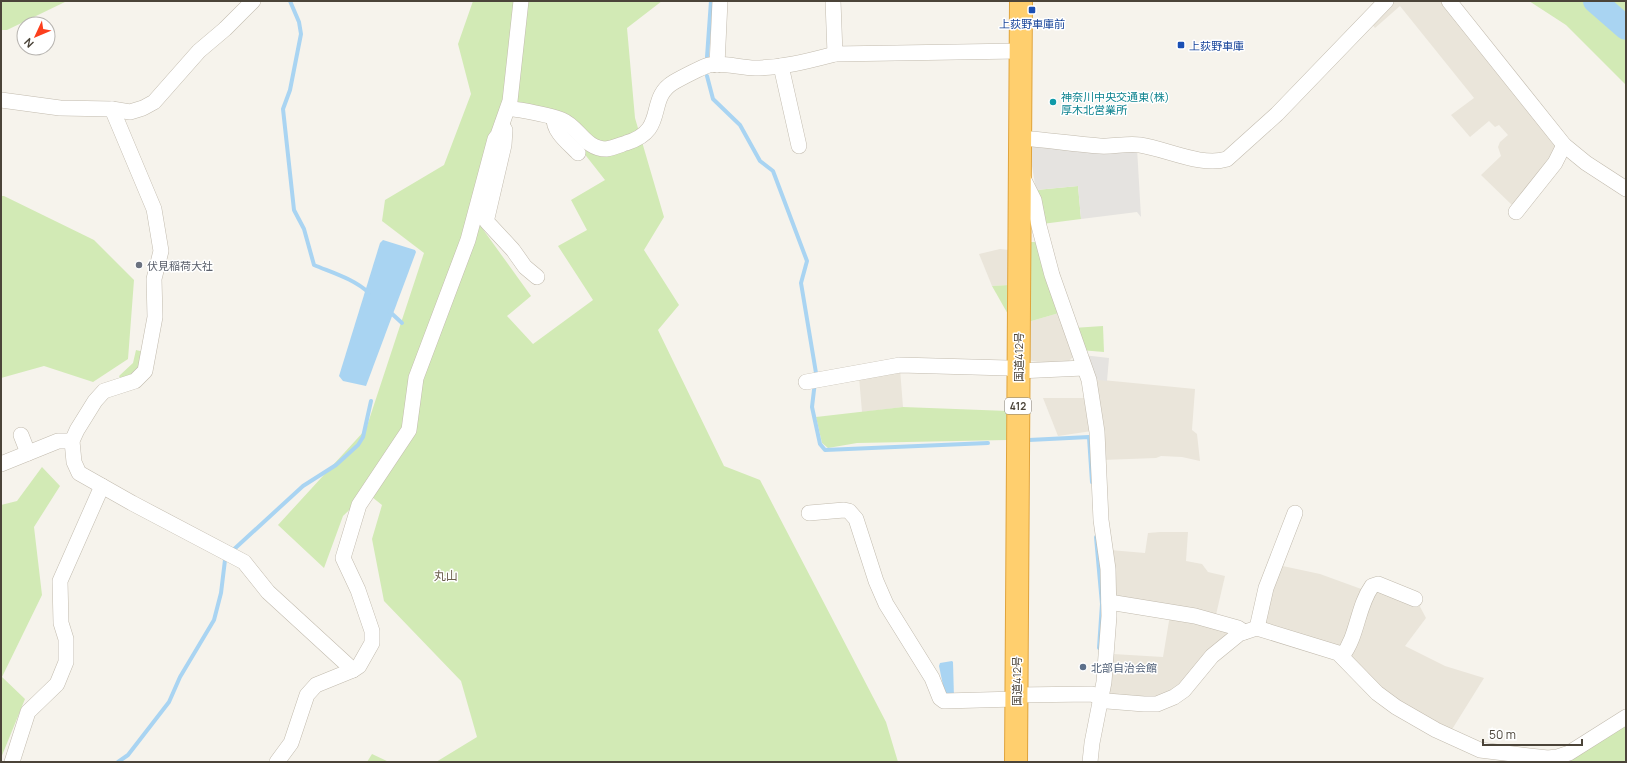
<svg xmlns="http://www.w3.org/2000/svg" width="1627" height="763" viewBox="0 0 1627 763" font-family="Manrope,'Noto Sans JP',sans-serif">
	<rect width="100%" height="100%" fill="#f6f3ec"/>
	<g fill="#eae5da">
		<path d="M1390,1H1441L1560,149L1515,208L1481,175L1501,156L1498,147L1500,142L1508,135L1499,125L1495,127L1489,121L1470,137L1451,115L1474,98L1400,6L1375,28L1370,22Z"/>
		<path d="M1000,249L1009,250V285L992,286L979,254Z"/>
		<path d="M1059,313L1074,356L1069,361L1043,363L1028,360V322Z"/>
		<path d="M900,369L903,407L862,412L859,377Z"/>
		<path d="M1092,379L1195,389L1192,430L1197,434L1200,461L1182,457L1161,456L1156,458L1102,460Z"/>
		<path d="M1043,398H1087L1092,431L1058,436Z"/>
		<path d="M1160,532H1188L1186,561L1202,564L1208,572L1225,576L1215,619L1112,599L1110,550L1145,553L1148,533Z"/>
		<path d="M1278,565L1320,574L1364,590L1343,647L1266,627L1262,621Z"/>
		<path d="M1376,586L1418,603L1426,618L1405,646L1445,666L1484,678L1451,731L1411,712L1349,660Z"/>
		<path d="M1170,615L1237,630L1196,670L1163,698L1107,695L1113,654L1163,657Z"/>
	</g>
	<g fill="#d2eab5" fill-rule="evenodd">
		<path d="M1,1H67L7,30H1Z"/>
		<path d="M473,1H662L627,28L635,118L664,217L644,250L679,305L658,330L724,466L760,480L886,722L898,762H436L477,737L461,681L384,601L372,539L382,505L367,493L343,516L324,568L278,525L366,429L424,253L382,221L385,200L444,165L471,94L458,44ZM512,116L561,124L605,180L571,200L587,230L558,246L593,300L533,344L507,316L531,296L482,228Z"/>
		<path d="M1529,1H1626V85L1566,25Z"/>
		<path d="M1078,186L1081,219L1042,224L1036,190Z"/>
		<path d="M1,196H4L94,240L134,280L128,359L93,382L44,366L1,378Z"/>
		<path d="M1030,242H1039L1059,313L1028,322Z"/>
		<path d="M1009,285V316L992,286Z"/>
		<path d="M1103,326L1104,352L1080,350L1073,328Z"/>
		<path d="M136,350L144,352L141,368L121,380L119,376L133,363Z"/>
		<path d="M903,407L1008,411L1007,440L857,443L828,448L822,443L816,417Z"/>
		<path d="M42,467L60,486L34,527L42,595L2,677L25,699L1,758V505L17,501Z"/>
		<path d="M1626,724V762H1561Z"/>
		<path d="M372,754L389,762H367Z"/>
	</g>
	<g fill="#e5e3e0">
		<path d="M1031,143L1137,148L1141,217L1137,212L1081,219L1078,186L1036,190L1031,160Z"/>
		<path d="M1083,355L1109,358L1107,381L1092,379Z"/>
	</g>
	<g fill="#a9d4f2">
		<path d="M383,240L415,250L416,252L366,386L343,381L339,376L380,243Z"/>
		<path d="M952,661L953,662L954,698L945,695L939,666L940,663Z"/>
	</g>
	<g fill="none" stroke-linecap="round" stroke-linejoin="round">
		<g stroke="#a9d4f2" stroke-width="4">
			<path d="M290,1L299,22L301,34L290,90L283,109L294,210L304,229L314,265C333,273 354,279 369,293"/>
			<path d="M707,57L711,1"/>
			<path d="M707,76L713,99L740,125L760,161L773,171L807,261L801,283L816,373L812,407L820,444L825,450L988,443"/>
			<path d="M389,311L402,323"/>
			<path d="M1029,440L1089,437L1092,482"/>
			<path d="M1096,537L1102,604L1099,648"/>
			<path d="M231,552L303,486L336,465L358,445L363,437L371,401"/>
			<path d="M118,762L128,755L169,702L180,677L214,620L221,593L225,560L227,558"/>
		</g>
		<path stroke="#a9d4f2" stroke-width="24" d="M1595,1L1626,28"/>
		<g stroke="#c2bbae" stroke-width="16">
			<g id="minor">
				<path d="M833,1L835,54L1021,51"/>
				<path d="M1449,1L1564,145L1586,163L1626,189"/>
				<path d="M717,65L720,1"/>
				<path d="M781,66L799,146"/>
				<path d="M1,100L60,108L112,109L130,112L143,108L154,102L199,51L225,29L253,1"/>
				<path d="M509,108C524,111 547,114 562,120C579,127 585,149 606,149C613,148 620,145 626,143C669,130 645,99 674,82C681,78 702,67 709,65C722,62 741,68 755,68C782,68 808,61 835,54"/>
				<path d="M112,109L154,209L161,251L154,279L155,317L145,371L135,381L104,391L95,401L77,430L72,441L74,462L79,473L132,503L244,562L268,592L353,670"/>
				<path d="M554,118C553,132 570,144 578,153"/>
				<path d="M502,125L505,130L504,145L487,218V222L513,250L525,267L537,277"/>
				<path d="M1021,138C1047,140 1074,144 1100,146C1113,147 1127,143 1140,145C1167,149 1201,167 1227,159L1277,114L1386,1"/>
				<path d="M1022,176L1034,200L1039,226L1052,275L1089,380L1097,432L1101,520L1108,569L1109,616L1104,682L1092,743L1090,762"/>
				<path d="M1516,212L1555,163L1564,145"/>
				<path d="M806,382L900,365L1008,368L1018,371L1084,368"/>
				<path d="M21,435L28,453"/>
				<path d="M1,464L58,441H72"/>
				<path d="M809,513L844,510L849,511L856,519L876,581L886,604L932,678L940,698L944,701L1016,699"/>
				<path d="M1109,602L1195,616L1238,628L1244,632"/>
				<path d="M1257,628L1266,588L1295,513"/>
				<path d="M1342,656C1358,636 1357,607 1372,586L1378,584L1415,599"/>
				<path d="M1016,695L1092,694L1107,701L1144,704H1157L1174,697L1184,690L1212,656L1239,634L1257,628L1338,653L1377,693L1396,707L1436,730L1480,750L1529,756L1548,758L1557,757L1569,753L1626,717"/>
				<path d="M12,762L28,712L57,684L66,662V639L61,623L60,581L102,486"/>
				<path d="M277,762L291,743L307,695L316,685L353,670L359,666L372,643V631L358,590L343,558L359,505L409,430L416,378L468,240L495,139L498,135L510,101L521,1"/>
			</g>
		</g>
		<g stroke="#e0a43c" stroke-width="24">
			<path id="highway" d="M1016,762L1021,1"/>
		</g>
		<use href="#minor" stroke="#fff" stroke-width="15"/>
		<use href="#highway" stroke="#ffcf6e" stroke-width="22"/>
	</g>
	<g fill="#1a4fb4" stroke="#fff" stroke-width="1.5">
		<rect x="1028" y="6" width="8" height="8" rx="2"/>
		<rect x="1177" y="41" width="8" height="8" rx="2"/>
	</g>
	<circle fill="#0f9aa8" stroke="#fff" stroke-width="1.5" cx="1053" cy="102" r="4"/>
	<circle fill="#6b7280" stroke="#fff" stroke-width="1.5" cx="139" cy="265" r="4"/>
	<circle fill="#5c6f8a" stroke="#fff" stroke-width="1.5" cx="1083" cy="667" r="4"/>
	<g text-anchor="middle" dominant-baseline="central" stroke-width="3" stroke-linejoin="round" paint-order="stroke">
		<rect fill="#fff" stroke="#817c74" stroke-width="1" x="1005" y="398" width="26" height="16" rx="3"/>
		<g font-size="10" font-weight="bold" fill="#4b4439">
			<text x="1018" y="406">412</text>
		</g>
		<g font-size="11" fill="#164399" stroke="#fff">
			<text x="1032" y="23">上荻野車庫前</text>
			<text x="1189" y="45" text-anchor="start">上荻野車庫</text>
		</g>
		<g font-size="11" fill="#0d838f" stroke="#fff" text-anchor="start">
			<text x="1061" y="96">神奈川中央交通東(株)<tspan x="1061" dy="13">厚木北営業所</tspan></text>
		</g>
		<g font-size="11" fill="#5b616d" stroke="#fff" text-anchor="start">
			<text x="147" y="265">伏見稲荷大社</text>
		</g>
		<g font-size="11" fill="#4b4439" stroke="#fff">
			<text transform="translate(1018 357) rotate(-90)">国道412号</text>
			<text transform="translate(1016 681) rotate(-90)">国道412号</text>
		</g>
		<g font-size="11" fill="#4e5e75" stroke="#fff" text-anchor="start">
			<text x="1091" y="667">北部自治会館</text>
		</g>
		<g font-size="12" fill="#6e6250" stroke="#fff">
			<text x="446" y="575">丸山</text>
		</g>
	</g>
	<rect width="1627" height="763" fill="none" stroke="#4b4439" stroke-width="4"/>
	<g transform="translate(36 36) rotate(226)"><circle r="19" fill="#ffffff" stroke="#b7b4b0"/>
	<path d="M0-3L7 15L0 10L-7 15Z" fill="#fc3f1d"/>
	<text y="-6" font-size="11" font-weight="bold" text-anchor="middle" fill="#4b4439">N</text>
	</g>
	<path d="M1483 739v6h99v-6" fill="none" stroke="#4b4439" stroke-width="2"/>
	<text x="1489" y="739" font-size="12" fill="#4b4439" stroke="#ffffff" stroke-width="3" paint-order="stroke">50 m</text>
</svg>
